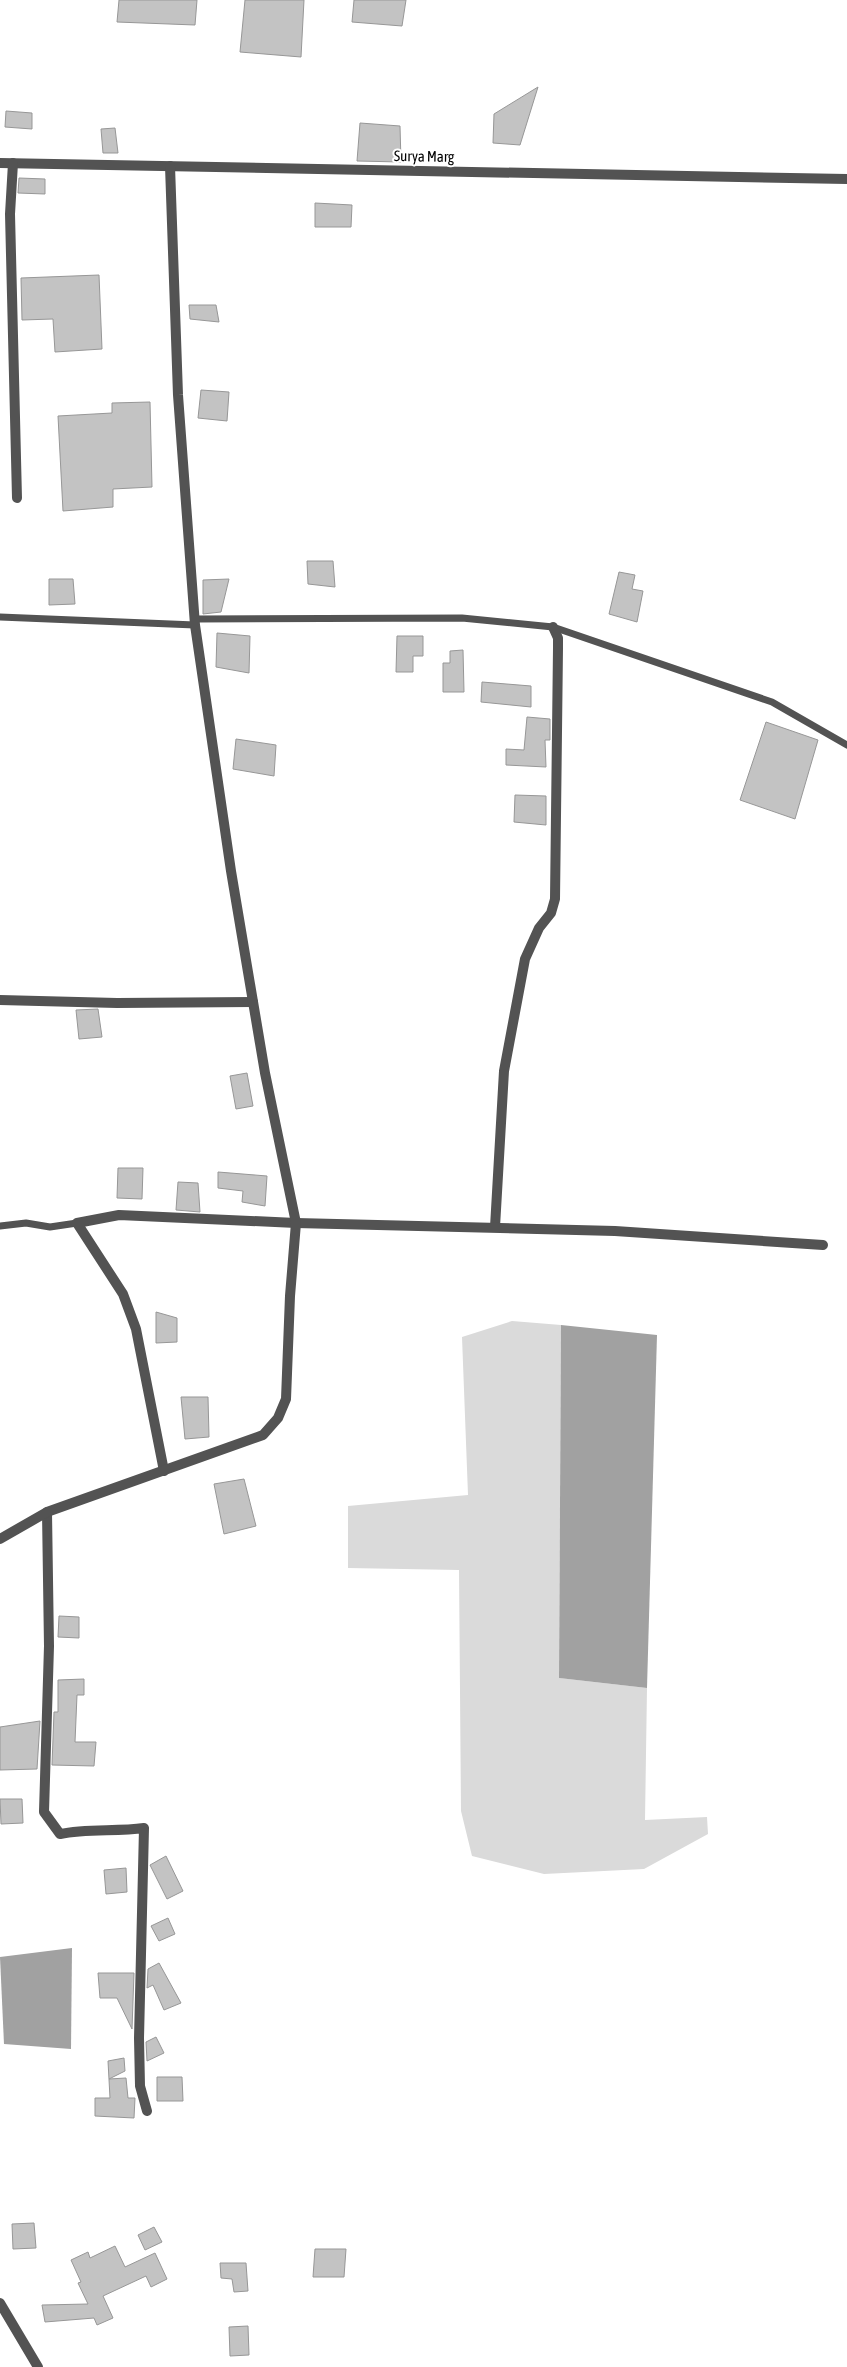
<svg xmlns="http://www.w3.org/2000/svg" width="847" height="2367" viewBox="0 0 847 2367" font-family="'Asap Condensed',sans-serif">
	<rect width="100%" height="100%" fill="#fff"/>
	<path fill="#dadada" d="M512,1321L561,1325L559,1678L647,1688L645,1820L707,1817L708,1834L644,1869L544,1874L472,1856L461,1811L459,1570L348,1568V1506L468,1495L462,1337Z"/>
	<g fill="#a1a1a1">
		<path d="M561,1325L657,1335L647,1688L559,1678Z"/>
		<path d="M72,1948L71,2049L4,2044L0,1957Z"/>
	</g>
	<g fill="#c3c3c3" stroke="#979797">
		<path d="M119,0H197L195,25L117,22Z"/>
		<path d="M245,0H304L301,57L240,52Z"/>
		<path d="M354,0H406L402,26L352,22Z"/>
		<path d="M538,87L520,145L493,143L494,114Z"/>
		<path d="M6,111L32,113V129L5,127Z"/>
		<path d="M360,123L400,126L401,162L357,161Z"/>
		<path d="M115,128L118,153H103L101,129Z"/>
		<path d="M19,178L45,179V194L18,193Z"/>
		<path d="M315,203L352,205L351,227H315Z"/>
		<path d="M99,275L102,349L55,352L53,319L22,320L21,278Z"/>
		<path d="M189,305H216L219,322L190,319Z"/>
		<path d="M201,390L229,392L227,421L198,418Z"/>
		<path d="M150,402L152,487L113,489V507L63,511L58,416L112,413V403Z"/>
		<path d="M307,561H333L335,587L308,584Z"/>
		<path d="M619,572L635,575L632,589L643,591L637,622L609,614Z"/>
		<path d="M49,579H73L75,604L49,605Z"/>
		<path d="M229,579L221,612L203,614V580Z"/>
		<path d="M217,633L250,636L249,673L216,667Z"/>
		<path d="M397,636H423V656H413V672H396Z"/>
		<path d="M463,650L464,692H443V663H450V651Z"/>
		<path d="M482,682L531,686V707L481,702Z"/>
		<path d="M527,717L550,719V740H545L546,767L506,765V749L524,750Z"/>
		<path d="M766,722L818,740L795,819L740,800Z"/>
		<path d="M236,739L276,745L274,776L233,769Z"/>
		<path d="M515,795L546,796V825L514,822Z"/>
		<path d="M98,1009L102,1037L79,1039L76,1010Z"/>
		<path d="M247,1073L253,1106L236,1109L230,1076Z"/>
		<path d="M118,1168H143L142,1199L117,1198Z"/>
		<path d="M218,1172L267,1176L265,1206L242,1202L243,1191L218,1188Z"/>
		<path d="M178,1182L198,1183L200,1212L176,1210Z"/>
		<path d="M156,1312L177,1318V1342L156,1343Z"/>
		<path d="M181,1397H208L209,1437L185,1439Z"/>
		<path d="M244,1479L256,1526L224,1534L214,1484Z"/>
		<path d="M59,1616L79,1617V1638L58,1637Z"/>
		<path d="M84,1679V1695H77L75,1742H96L94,1766L52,1765L54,1712H58V1680Z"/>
		<path d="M40,1721L37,1769L0,1770V1727Z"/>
		<path d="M0,1799H22L23,1823L1,1824Z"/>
		<path d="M166,1856L183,1891L167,1899L150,1865Z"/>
		<path d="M126,1868L127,1892L106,1894L104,1870Z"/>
		<path d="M168,1918L175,1934L159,1941L151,1926Z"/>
		<path d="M159,1963L181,2003L164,2010L153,1985L147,1988L148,1969Z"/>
		<path d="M98,1973H134L132,2029L117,1998H100Z"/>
		<path d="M156,2037L164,2053L147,2061L146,2042Z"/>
		<path d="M124,2058L125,2071L109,2079L126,2078L128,2098H135L134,2118L95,2116V2098H110L108,2061Z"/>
		<path d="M157,2077H182L183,2101H157Z"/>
		<path d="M34,2223L36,2248L13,2249L12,2224Z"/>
		<path d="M154,2227L162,2242L145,2250L138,2235Z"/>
		<path d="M115,2246L125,2267L155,2253L167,2279L151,2287L146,2276L103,2296L113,2318L97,2325L94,2318L45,2322L42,2305L88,2304L78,2283L81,2282L71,2260L88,2252L90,2258Z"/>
		<path d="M315,2249H346L344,2277H313Z"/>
		<path d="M220,2263H246L248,2291L234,2292L232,2279L221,2278Z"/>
		<path d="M248,2326L249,2355L230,2356L229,2327Z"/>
	</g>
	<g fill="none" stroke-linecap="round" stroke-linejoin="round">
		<g stroke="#535353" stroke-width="7">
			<path d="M0,617L195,625"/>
			<path d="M195,619L462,618L553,627L772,702L847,745"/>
			<path d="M0,1226L26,1223L50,1227L77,1223"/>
		</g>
		<g stroke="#535353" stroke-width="10">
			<path d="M0,163L847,179"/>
			<path d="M13,163L10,214L17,498"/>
			<path d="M0,1000L117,1003L253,1002"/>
			<path d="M495,1227L504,1071L525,959L539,928L551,913L555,899L558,648V638L553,627"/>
			<path d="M164,1471L136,1329L123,1294L77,1223L119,1215L296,1223L615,1231L823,1245"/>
			<path d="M47,1512L49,1646L44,1812L60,1834C87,1828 116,1832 144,1828L139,2038L140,2086L147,2111"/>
			<path d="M0,1539L47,1512L263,1435L278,1418L286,1399L290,1296L296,1223L265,1073L231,871L195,625L178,395L170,166"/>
			<path d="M0,2303L38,2367"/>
		</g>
	</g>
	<g text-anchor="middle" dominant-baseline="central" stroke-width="4" stroke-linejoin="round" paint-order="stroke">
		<g font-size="15" fill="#000" stroke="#fff">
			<text transform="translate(424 156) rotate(1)">Surya Marg</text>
		</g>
	</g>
</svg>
